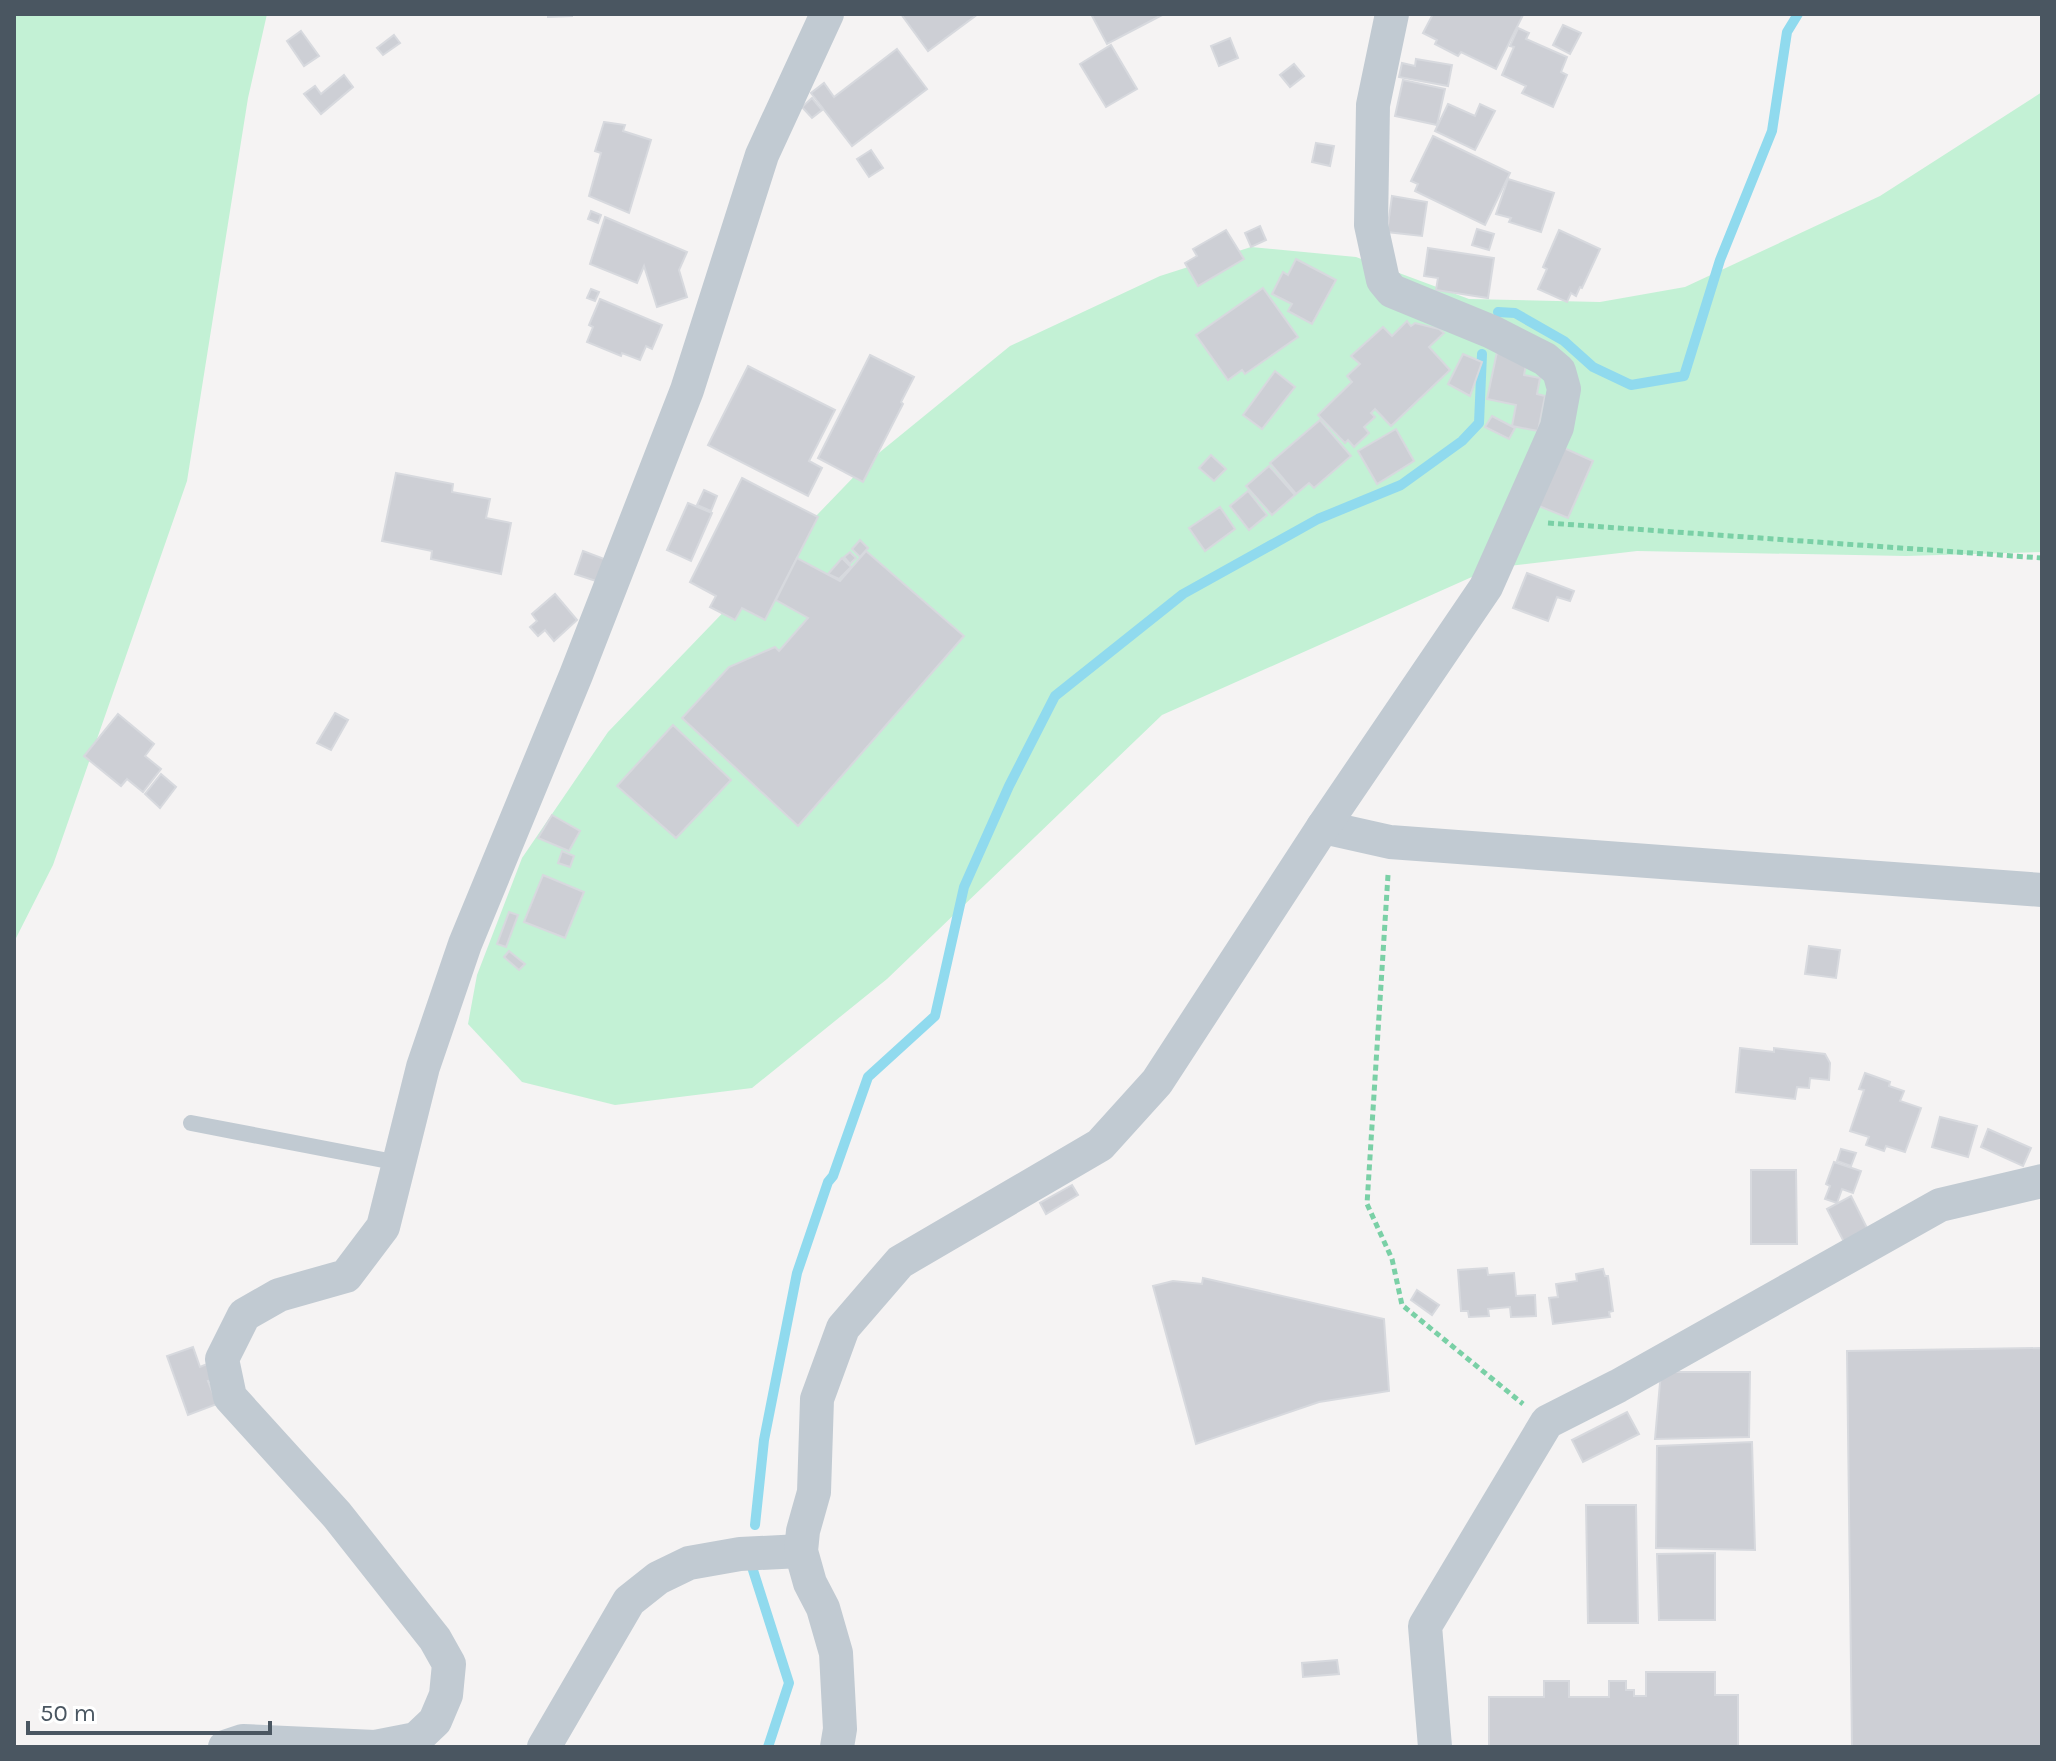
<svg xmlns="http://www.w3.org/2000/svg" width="2056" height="1761" viewBox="0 0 2056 1761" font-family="Karla,sans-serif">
	<rect width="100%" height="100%" fill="#f5f3f3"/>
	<g fill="#c3f1d5">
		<path d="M14,14H267L248,98L187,481L53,865L14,942Z"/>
		<path d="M2042,92V552L1906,556L1637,551L1492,568L1162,715L887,979L752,1088L615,1105L522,1082L468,1024L477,975L522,858L608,732L869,461L1010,346L1160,276L1251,247L1356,257L1469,299L1600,302L1685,287L1880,196Z"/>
	</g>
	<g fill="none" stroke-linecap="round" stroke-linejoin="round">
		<g stroke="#90daee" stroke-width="10">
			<path d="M1498,312L1515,313L1564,341L1593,367L1631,385L1684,376L1720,260L1772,131L1787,32L1798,14"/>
			<path d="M755,1525L764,1440L797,1273L828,1182L833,1176L868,1077L935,1016L964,887L1009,786L1055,696L1183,594L1318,519L1401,485L1462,441L1479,423L1482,354"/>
			<path d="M752,1567L789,1683L768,1747"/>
		</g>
	</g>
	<g fill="#cdcfd5" stroke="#d7d9de" stroke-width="2">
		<path d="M548,14H572V16L548,17Z"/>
		<path d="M901,14H978L928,51Z"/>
		<path d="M1091,14H1164L1107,44Z"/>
		<path d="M1433,14H1522L1523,15L1496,69L1461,52L1458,56L1435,44L1437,40L1423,33Z"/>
		<path d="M1563,25L1581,33L1570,54L1553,45Z"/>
		<path d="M1518,28L1529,33L1526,39L1567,57L1561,72L1567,75L1553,107L1522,93L1526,86L1502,75L1514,47L1510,46Z"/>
		<path d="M301,31L319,56L304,66L287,41Z"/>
		<path d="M394,35L400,43L383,55L377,48Z"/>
		<path d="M1230,38L1238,58L1219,66L1211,46Z"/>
		<path d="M1111,45L1137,89L1106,107L1080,64Z"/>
		<path d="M897,49L927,89L852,146L811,93L824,83L834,97Z"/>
		<path d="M1416,59L1452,65L1448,86L1399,77L1402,63L1415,66Z"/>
		<path d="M1294,64L1304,76L1290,87L1280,75Z"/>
		<path d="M344,75L353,87L321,114L304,94L315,86L321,94Z"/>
		<path d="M1403,80L1445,89L1437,125L1395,116Z"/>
		<path d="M812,98L822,110L812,118L802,107Z"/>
		<path d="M1448,104L1475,116L1480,104L1495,111L1475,150L1435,131Z"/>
		<path d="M604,122L625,125L623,131L651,140L629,213L589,196L601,153L595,151Z"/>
		<path d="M1433,136L1510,173L1485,225L1415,191L1418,184L1411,181Z"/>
		<path d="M1316,143L1334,146L1330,166L1312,162Z"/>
		<path d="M871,150L883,168L869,177L857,159Z"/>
		<path d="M1508,179L1554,193L1541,232L1509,222L1511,218L1496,214Z"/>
		<path d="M1392,196L1427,202L1422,236L1387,232Z"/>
		<path d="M591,211L601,215L598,223L588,219Z"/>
		<path d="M605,217L687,252L679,270L687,297L657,307L644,266L637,283L590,264Z"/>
		<path d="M1260,226L1266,240L1251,247L1245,233Z"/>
		<path d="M1477,229L1494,234L1489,250L1472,245Z"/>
		<path d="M1226,230L1244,259L1198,286L1185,263L1197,256L1193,249Z"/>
		<path d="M1559,230L1600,249L1582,288L1580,287L1576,296L1571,293L1567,302L1538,289L1547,269L1543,267Z"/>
		<path d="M1428,248L1494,258L1488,298L1436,290L1438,278L1424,276Z"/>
		<path d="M1296,259L1336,280L1312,324L1288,311L1292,304L1272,294L1283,272L1288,275Z"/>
		<path d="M1263,288L1298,337L1245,374L1242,370L1228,380L1196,335Z"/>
		<path d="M591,289L599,292L595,301L587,298Z"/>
		<path d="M600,299L662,325L652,349L646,346L640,360L622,353L621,356L587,342L593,327L589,325Z"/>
		<path d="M1407,321L1411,326L1415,323L1439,329L1444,333L1429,347L1450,370L1391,426L1375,409L1371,413L1375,417L1364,427L1369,433L1354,447L1348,440L1345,443L1318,415L1352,382L1347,376L1360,364L1351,356L1383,327L1392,336Z"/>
		<path d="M1497,352L1526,365L1524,375L1540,378L1537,394L1545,396L1538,431L1512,426L1516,405L1487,399Z"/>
		<path d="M1463,354L1482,362L1470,396L1448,384Z"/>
		<path d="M870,355L914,377L901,402L903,404L863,482L818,458Z"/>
		<path d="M748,366L835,410L809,461L822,468L808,496L708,445Z"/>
		<path d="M1275,371L1295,387L1262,429L1243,415Z"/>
		<path d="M1492,416L1515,428L1509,439L1485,427Z"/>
		<path d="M1320,420L1351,456L1314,488L1309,483L1296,494L1270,463Z"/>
		<path d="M1396,429L1414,461L1377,484L1358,451Z"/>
		<path d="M1564,448L1593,461L1568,518L1539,506Z"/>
		<path d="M1211,455L1226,469L1214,481L1199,468Z"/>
		<path d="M1269,466L1295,495L1272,515L1246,486Z"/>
		<path d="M396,473L453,484L452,492L490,499L486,518L511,523L501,574L431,559L432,551L382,541Z"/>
		<path d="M742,478L818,517L765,620L742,608L735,620L710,607L716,596L690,582Z"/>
		<path d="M704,490L717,496L711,511L697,505Z"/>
		<path d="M1248,491L1267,515L1249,530L1230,506Z"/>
		<path d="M688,503L712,513L691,561L667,550Z"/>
		<path d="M1220,507L1235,529L1205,551L1189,528Z"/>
		<path d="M860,540L868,548L860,557L852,549Z"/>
		<path d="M583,551L607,560L599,582L575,574Z"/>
		<path d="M866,551L964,636L798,826L682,718L729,667L775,647L779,651L808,618L776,600L797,558L840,581Z"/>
		<path d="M850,552L856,558L850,564L844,557Z"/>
		<path d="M842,558L851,567L839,579L828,574Z"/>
		<path d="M1527,573L1574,591L1570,601L1557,597L1548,621L1513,608Z"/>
		<path d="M555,594L577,620L554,641L545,630L538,636L530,627L537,621L532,614Z"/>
		<path d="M335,713L348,720L331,750L317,743Z"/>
		<path d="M118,714L154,744L145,756L161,769L143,792L127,779L121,786L84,756Z"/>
		<path d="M673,725L731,780L676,838L617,786Z"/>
		<path d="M161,774L176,787L160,808L145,794Z"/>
		<path d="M552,815L580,831L569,851L538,838Z"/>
		<path d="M562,851L574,856L570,867L558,863Z"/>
		<path d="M543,875L584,892L565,938L524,922Z"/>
		<path d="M509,912L518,915L506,947L497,944Z"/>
		<path d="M1809,946L1840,950L1836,978L1805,974Z"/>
		<path d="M509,951L525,964L519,970L504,957Z"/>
		<path d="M1740,1048L1774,1052V1048L1825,1054L1830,1063L1829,1080L1810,1078L1809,1088L1797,1087L1795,1099L1736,1092Z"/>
		<path d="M1865,1073L1890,1082L1889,1086L1904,1091L1900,1101L1921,1108L1905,1152L1886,1146L1884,1151L1866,1145L1869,1137L1850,1131L1864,1090L1859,1089Z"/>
		<path d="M1940,1117L1977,1126L1968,1157L1932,1147Z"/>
		<path d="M1988,1129L2031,1148L2023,1166L1981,1147Z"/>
		<path d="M1841,1149L1856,1153L1851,1166L1837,1161Z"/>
		<path d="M1834,1162L1861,1171L1853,1193L1842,1189L1837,1203L1825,1199L1830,1186L1826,1184Z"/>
		<path d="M1751,1170H1796L1797,1244H1751Z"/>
		<path d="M1072,1185L1078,1195L1046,1214L1040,1203Z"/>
		<path d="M1851,1196L1868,1230L1844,1242L1827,1209Z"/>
		<path d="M1487,1268L1488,1275L1514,1273L1516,1296L1535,1295L1536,1316L1511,1317L1510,1307L1488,1309L1489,1316L1469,1317L1468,1311H1461L1458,1270Z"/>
		<path d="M1603,1269L1605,1276H1608L1613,1311L1609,1312L1610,1317L1553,1324L1549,1298L1558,1297L1556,1284L1577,1281L1576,1274Z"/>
		<path d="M1203,1278L1384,1319L1389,1391L1319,1402L1196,1444L1153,1286L1173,1281L1202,1284Z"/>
		<path d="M1417,1290L1439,1305L1432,1315L1411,1300Z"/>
		<path d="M193,1347L200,1367L207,1364L213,1380L208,1381L217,1404L188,1415L167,1356Z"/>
		<path d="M2042,1348V1747H1852L1847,1351Z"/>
		<path d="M1661,1372H1750L1749,1437L1655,1439Z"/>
		<path d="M1627,1412L1639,1434L1583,1462L1572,1440Z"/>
		<path d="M1752,1442L1755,1550L1656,1548L1657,1446Z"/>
		<path d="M1586,1505H1636L1638,1623H1588Z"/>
		<path d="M1715,1553V1620H1659L1657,1554Z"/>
		<path d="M1337,1660L1339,1674L1303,1677L1302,1663Z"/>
		<path d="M1646,1672H1715V1695H1738V1747H1489V1697H1544V1681H1569V1697H1609V1681H1626V1690H1634V1696H1646Z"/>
	</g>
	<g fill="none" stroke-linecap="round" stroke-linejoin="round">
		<g stroke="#7ad0a6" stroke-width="5" stroke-dasharray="6 4" stroke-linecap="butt">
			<path d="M1548,523L2042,558"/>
			<path d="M1388,875L1367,1204L1392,1259L1402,1305L1523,1404"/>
		</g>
		<path stroke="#c1cad2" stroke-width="16" d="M191,1123L399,1163"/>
		<g stroke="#c1cad2" stroke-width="34">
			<path d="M1323,827L1390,842L2042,890"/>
			<path d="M225,1747L243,1741L375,1747L416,1739L435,1721L446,1695L449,1664L435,1639L337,1515L230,1397L222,1359L244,1315L279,1295L346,1276L383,1227L423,1067L465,944L576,675L687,390L762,155L827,14"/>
			<path d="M544,1747L629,1601L658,1578L689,1563L740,1554L801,1551"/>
			<path d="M837,1747L840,1729L836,1653L823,1608L810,1583L801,1551L803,1531L814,1492L817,1399L843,1328L900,1262L1100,1145L1157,1082L1323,827L1486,587L1557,427L1564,389L1559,371L1545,359L1492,332L1392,291L1383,280L1371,225L1373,105L1392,14"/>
			<path d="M1435,1747L1425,1626L1547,1422L1618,1386L1940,1205L2042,1181"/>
		</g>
	</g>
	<rect width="2056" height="1761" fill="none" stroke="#4a5661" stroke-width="32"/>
	<path d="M28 1721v12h242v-12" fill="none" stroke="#4a5661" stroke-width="4"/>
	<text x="40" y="1721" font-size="24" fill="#4a5661" stroke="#ffffff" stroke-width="6" paint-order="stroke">50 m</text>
</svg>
